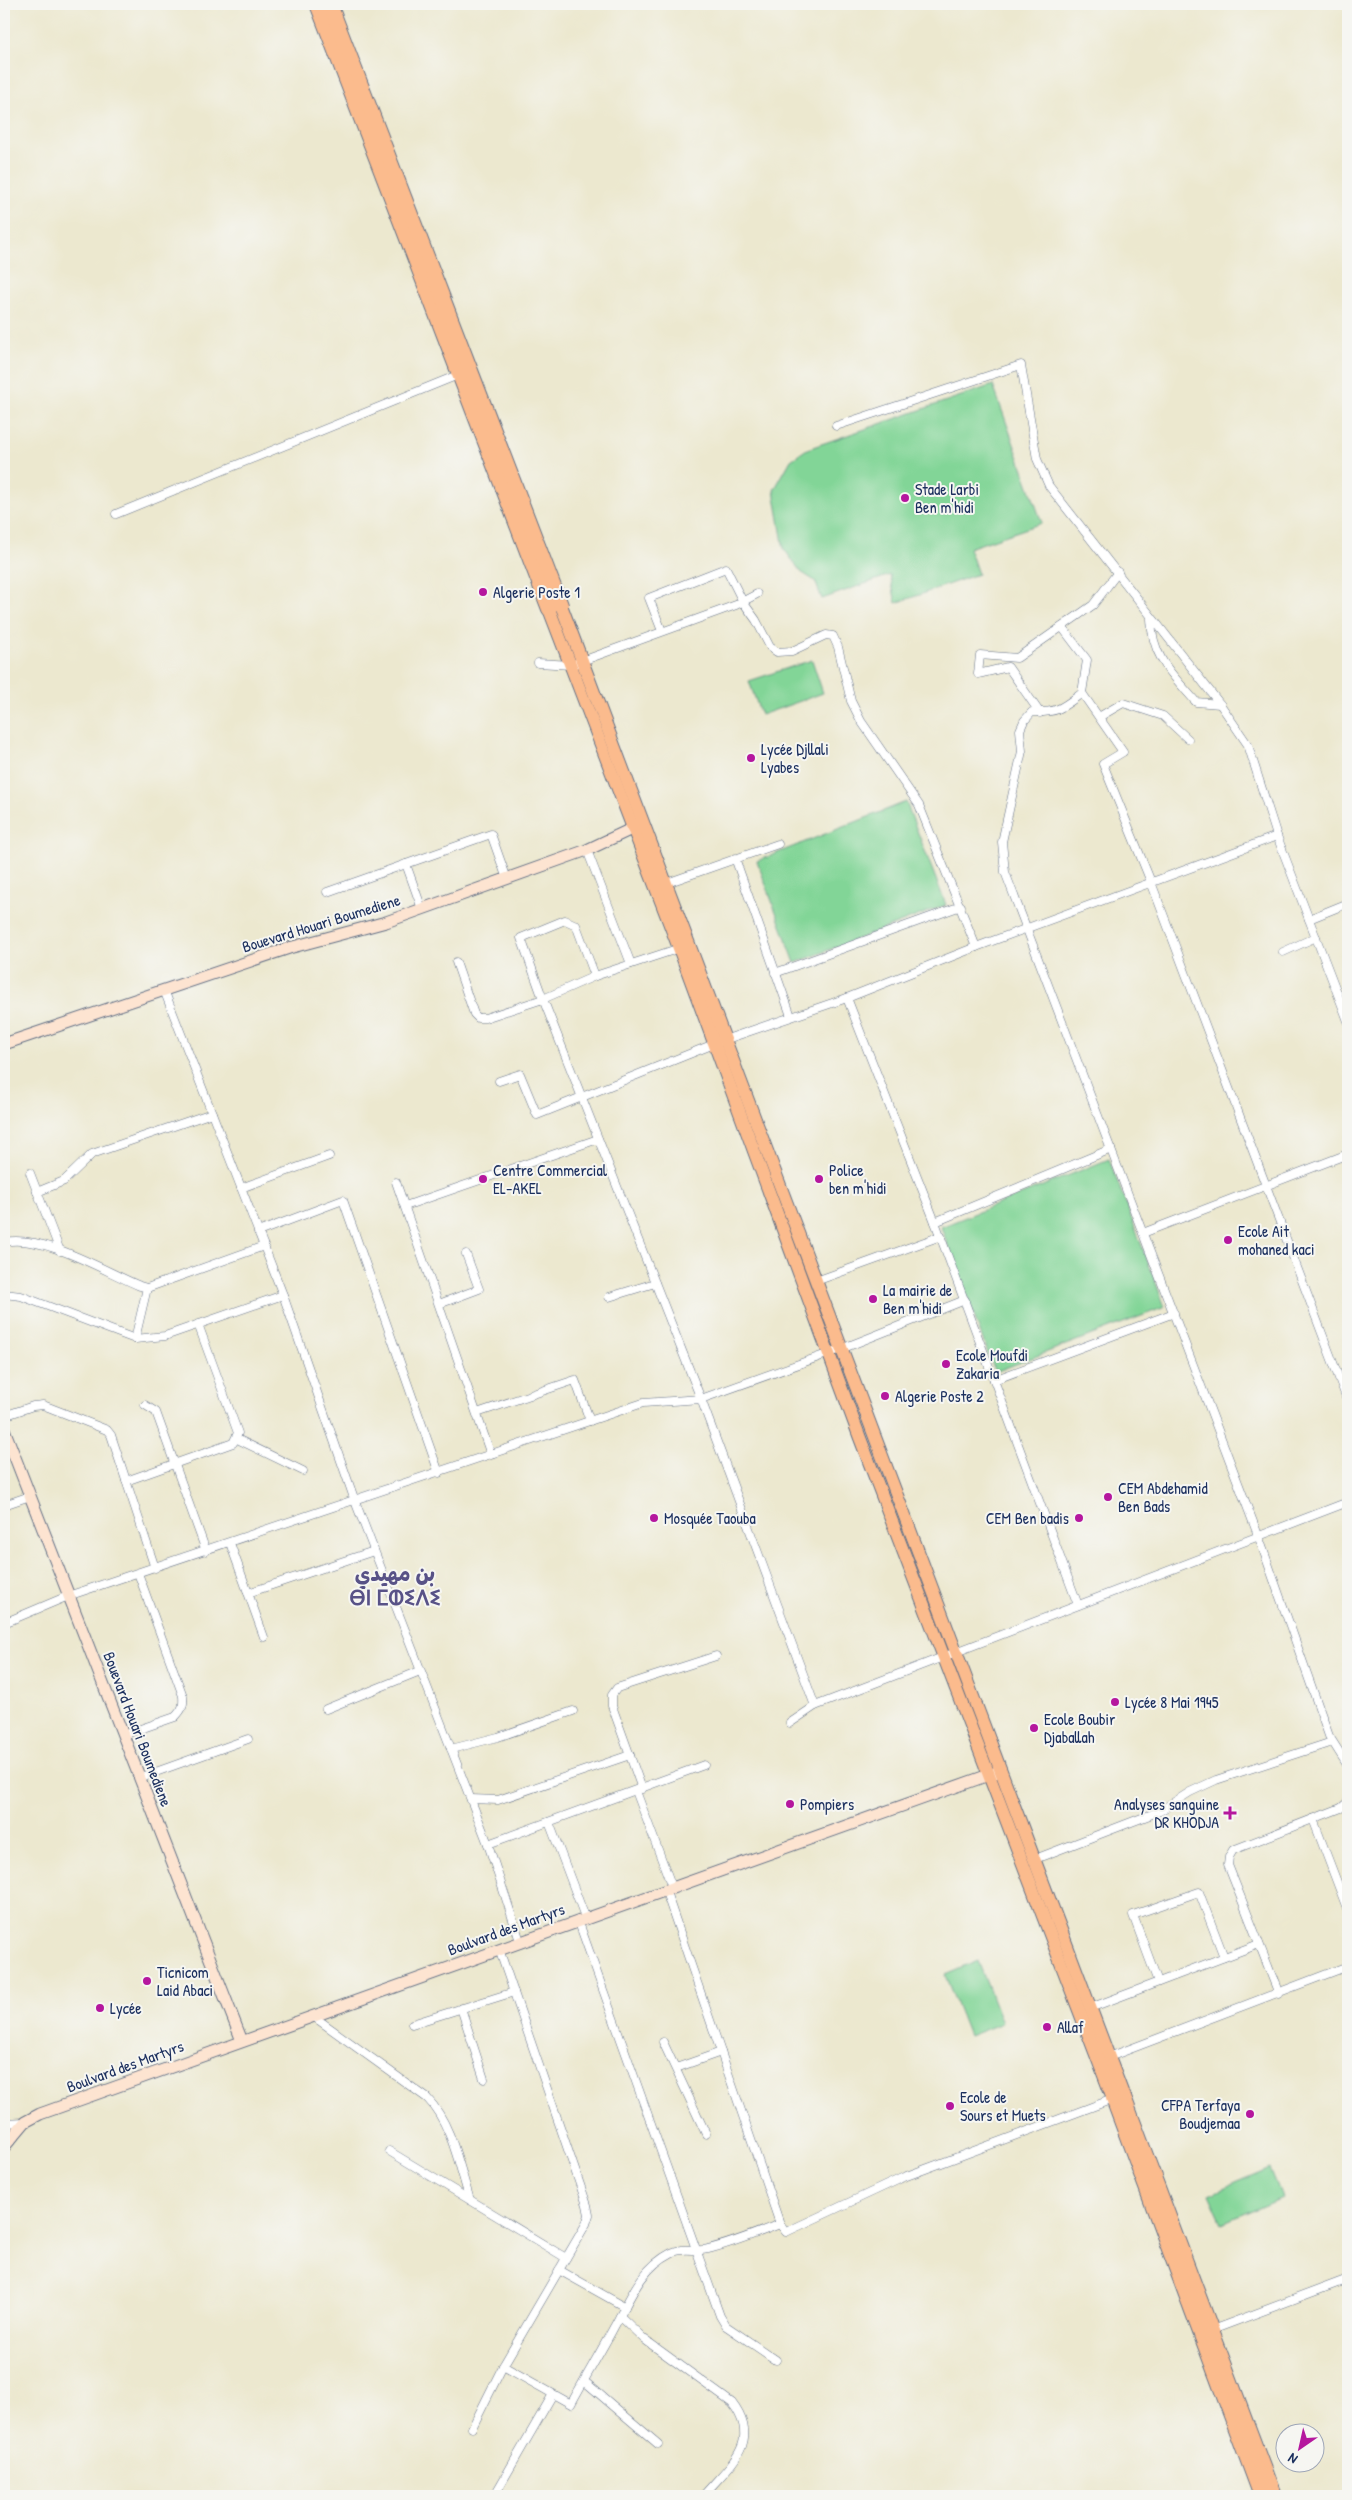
<svg xmlns="http://www.w3.org/2000/svg" width="1352" height="2500" viewBox="0 0 1352 2500" font-family="'Patrick Hand','Playpen Sans Arabic','Noto Sans Tifinagh',sans-serif">
	<rect width="100%" height="100%" fill="#f6f6f2"/>
	<filter id="ink" filterUnits="userSpaceOnUse"><feTurbulence type="fractalNoise" baseFrequency=".02" numOctaves="2"/><feDisplacementMap in="SourceGraphic" scale="10" xChannelSelector="R" yChannelSelector="G"/><feConvolveMatrix kernelMatrix="1 2 1 2 8 2 1 2 1" color-interpolation-filters="sRGB"/></filter>
	<filter id="wash" filterUnits="userSpaceOnUse"><feTurbulence type="fractalNoise" baseFrequency=".0096" numOctaves="4" result="noise"/><feDisplacementMap in="SourceGraphic" scale="20" xChannelSelector="R" yChannelSelector="G"/><feGaussianBlur stdDeviation="1.12" result="paint"/><feColorMatrix in="noise" values="0 0 0 0 0 0 0 0 0 0 0 0 0 0 0 0 0 1.4 0 .05"/><feComposite in="paint" operator="in"/></filter>
	<g filter="url(#wash)">
		<rect width="100%" height="100%" fill="#ece8cf"/>
		<g fill="#82d597" stroke="#4e827a">
			<path d="M993,385L1042,523L969,548L978,574L896,603L890,575L822,599L815,581L801,572L784,549L774,490L791,460L807,449Z"/>
			<path d="M812,660L823,693L761,715L749,681Z"/>
			<path d="M906,802L946,905L795,963L757,861Z"/>
			<path d="M1109,1159L1165,1307L995,1372L941,1227Z"/>
			<path d="M978,1961L1002,2023L969,2036L945,1975Z"/>
			<path d="M1270,2168L1282,2197L1222,2223L1209,2194Z"/>
		</g>
	</g>
	<g filter="url(#ink)">
		<g fill="none" stroke-linecap="round" stroke-linejoin="round">
			<g stroke="#647086" stroke-width="9">
				<g id="street">
					<path d="M836,426L1021,365L1037,459L1049,486L1220,704L1248,745L1277,836"/>
					<path d="M116,514L458,375"/>
					<path d="M1151,619C1152,658 1172,674 1196,702L1220,704"/>
					<path d="M1062,627L1087,660L1082,693C1062,708 1058,713 1032,712L1024,721L1020,730L1022,751L1002,842L1005,872L1258,1535L1329,1736L1348,1766"/>
					<path d="M662,631L649,598L726,568L743,602L756,620L770,647L777,652L792,651L826,635L833,636L838,647L851,701L861,721L919,805L976,947"/>
					<path d="M538,663L571,665L736,605L757,594"/>
					<path d="M1082,693L1123,752L1103,764L1151,882L1348,1402"/>
					<path d="M1040,713L1008,667L978,674L980,655L1017,658L1093,605L1118,572"/>
					<path d="M1099,717L1123,703L1163,716L1188,739"/>
					<path d="M587,850L631,964"/>
					<path d="M735,858L791,1016"/>
					<path d="M406,864L422,909"/>
					<path d="M664,884L778,844"/>
					<path d="M327,892L491,834L507,879"/>
					<path d="M1309,919L1346,904"/>
					<path d="M1283,952L1316,937"/>
					<path d="M456,962L474,1014L478,1018H485L543,999L595,976L683,947"/>
					<path d="M775,973L961,906"/>
					<path d="M595,976L576,925L565,920L521,938L543,999L701,1399L815,1706"/>
					<path d="M164,990L283,1295L355,1501L488,1844L520,1941"/>
					<path d="M847,998L935,1222L1078,1605"/>
					<path d="M499,1081L520,1074L537,1115L724,1040L847,998L976,947L1277,836L1348,1021"/>
					<path d="M30,1173L60,1251"/>
					<path d="M396,1182L491,1455"/>
					<path d="M241,1188L329,1156"/>
					<path d="M37,1192L64,1181L92,1154L212,1113"/>
					<path d="M405,1206L598,1139"/>
					<path d="M935,1222L1111,1149"/>
					<path d="M258,1232L343,1200L439,1473"/>
					<path d="M1143,1233L1348,1154"/>
					<path d="M4,1242C44,1234 102,1270 140,1286L147,1288L264,1246"/>
					<path d="M816,1281L941,1236"/>
					<path d="M4,1294L21,1296L135,1339L165,1336L283,1295"/>
					<path d="M609,1297L655,1283"/>
					<path d="M439,1304L479,1289L466,1254"/>
					<path d="M135,1339L147,1288"/>
					<path d="M994,1380L1174,1313"/>
					<path d="M145,1405L156,1412L206,1551"/>
					<path d="M477,1413L575,1380L590,1421"/>
					<path d="M4,1416L33,1406L43,1405L107,1430L111,1435L155,1568"/>
					<path d="M237,1439L303,1471"/>
					<path d="M126,1481L233,1443L238,1433L198,1324"/>
					<path d="M4,1505L30,1496"/>
					<path d="M230,1543L264,1637"/>
					<path d="M248,1593L374,1551"/>
					<path d="M4,1623L68,1596L643,1403L701,1399L841,1349L965,1300"/>
					<path d="M326,1709L420,1671"/>
					<path d="M790,1723L815,1706L1348,1502"/>
					<path d="M123,1735L175,1717C182,1710 184,1706 183,1696L138,1573"/>
					<path d="M451,1749L498,1737L573,1711"/>
					<path d="M139,1778L248,1739"/>
					<path d="M642,1789L612,1706V1695L617,1688L716,1656"/>
					<path d="M636,1791L672,1887"/>
					<path d="M471,1799L498,1800L630,1755"/>
					<path d="M1313,1819L1348,1911"/>
					<path d="M549,1822L585,1917"/>
					<path d="M488,1844L704,1765"/>
					<path d="M1035,1859L1160,1811L1190,1792L1216,1780L1332,1742"/>
					<path d="M665,1889L780,2224L786,2232L904,2177L1113,2099"/>
					<path d="M578,1920L720,2316L726,2326L776,2360"/>
					<path d="M1158,1982L1133,1915L1199,1892L1224,1957"/>
					<path d="M1279,1994L1228,1865L1229,1857L1233,1850L1341,1808L1348,1802"/>
					<path d="M461,2008L484,2079"/>
					<path d="M1090,2008L1259,1944"/>
					<path d="M313,2016L427,2098C452,2124 459,2166 470,2200"/>
					<path d="M412,2024L514,1992"/>
					<path d="M663,2042L706,2134"/>
					<path d="M1109,2057L1348,1966"/>
					<path d="M676,2068L721,2052"/>
					<path d="M4,2123L25,2122"/>
					<path d="M389,2151L566,2258"/>
					<path d="M559,2270L625,2307"/>
					<path d="M620,2316L644,2339L732,2403C763,2443 729,2465 703,2496"/>
					<path d="M1212,2330L1348,2279"/>
					<path d="M503,2366L571,2404C585,2378 600,2353 614,2327C630,2299 640,2269 671,2253C684,2246 696,2253 708,2249C733,2243 757,2233 780,2224"/>
					<path d="M584,2381L658,2444"/>
					<path d="M472,2428L503,2366L586,2224L589,2215L587,2205L499,1949"/>
					<path d="M497,2491L553,2394"/>
				</g>
			</g>
			<g stroke="#647086" stroke-width="13">
				<g id="secondary">
					<path d="M4,1044L289,948L386,922L587,850L640,825"/>
					<path d="M4,1429L242,2041"/>
					<path d="M4,2147L25,2122L40,2114L997,1772"/>
				</g>
			</g>
			<g stroke="#647086" stroke-width="14">
				<g id="primary">
					<path d="M561,605L1124,2097"/>
					<path d="M549,609L679,948L860,1438L1113,2099"/>
				</g>
			</g>
			<g stroke="#647086" stroke-width="16">
				<g id="highway">
					<path d="M317,4L549,609"/>
					<path d="M330,4L561,605"/>
					<path d="M1124,2097L1274,2496"/>
					<path d="M1113,2099L1261,2496"/>
				</g>
			</g>
			<use href="#street" stroke="#fff" stroke-width="8"/>
			<use href="#secondary" stroke="#fde4d1" stroke-width="11"/>
			<use href="#primary" stroke="#fbbb8d" stroke-width="12"/>
			<use href="#highway" stroke="#fbbb8d" stroke-width="14"/>
		</g>
	</g>
	<g fill="#b5179e" stroke="#f6f6f2" stroke-width="2">
		<circle cx="905" cy="498" r="5"/>
		<circle cx="483" cy="592" r="5"/>
		<circle cx="751" cy="758" r="5"/>
		<circle cx="483" cy="1179" r="5"/>
		<circle cx="819" cy="1179" r="5"/>
		<circle cx="1228" cy="1240" r="5"/>
		<circle cx="873" cy="1299" r="5"/>
		<circle cx="946" cy="1364" r="5"/>
		<circle cx="885" cy="1396" r="5"/>
		<circle cx="1108" cy="1497" r="5"/>
		<circle cx="654" cy="1518" r="5"/>
		<circle cx="1079" cy="1518" r="5"/>
		<circle cx="1115" cy="1702" r="5"/>
		<circle cx="1034" cy="1728" r="5"/>
		<circle cx="790" cy="1804" r="5"/>
		<path d="M1227.5 1805.5h5v5h5v5h-5v5h-5v-5h-5v-5h5z"/>
		<circle cx="147" cy="1981" r="5"/>
		<circle cx="100" cy="2008" r="5"/>
		<circle cx="1047" cy="2027" r="5"/>
		<circle cx="950" cy="2106" r="5"/>
		<circle cx="1250" cy="2114" r="5"/>
	</g>
	<g text-anchor="middle" dominant-baseline="central" stroke-width="4" stroke-linejoin="round" paint-order="stroke">
		<g font-size="16" fill="#1b2f5e" stroke="#f6f6f2" text-anchor="start">
			<text x="915" y="489">Stade Larbi<tspan x="915" dy="18">Ben m'hidi</tspan></text>
			<text x="493" y="592">Algerie Poste 1</text>
			<text x="761" y="749">Lycée Djllali<tspan x="761" dy="18">Lyabes</tspan></text>
			<text x="493" y="1170">Centre Commercial<tspan x="493" dy="18">EL-AKEL</tspan></text>
			<text x="829" y="1170">Police<tspan x="829" dy="18">ben m'hidi</tspan></text>
			<text x="1238" y="1231">Ecole Ait<tspan x="1238" dy="18">mohaned kaci</tspan></text>
			<text x="883" y="1290">La mairie de<tspan x="883" dy="18">Ben m'hidi</tspan></text>
			<text x="956" y="1355">Ecole Moufdi<tspan x="956" dy="18">Zakaria</tspan></text>
			<text x="895" y="1396">Algerie Poste 2</text>
			<text x="1118" y="1488">CEM Abdehamid<tspan x="1118" dy="18">Ben Bads</tspan></text>
			<text x="664" y="1518">Mosquée Taouba</text>
			<text x="1069" y="1518" text-anchor="end">CEM Ben badis</text>
			<text x="1125" y="1702">Lycée 8 Mai 1945</text>
			<text x="1044" y="1719">Ecole Boubir<tspan x="1044" dy="18">Djaballah</tspan></text>
			<text x="800" y="1804">Pompiers</text>
			<text x="1219" y="1804" text-anchor="end">Analyses sanguine<tspan x="1219" dy="18">DR KHODJA</tspan></text>
			<text x="157" y="1972">Ticnicom<tspan x="157" dy="18">Laid Abaci</tspan></text>
			<text x="110" y="2008">Lycée</text>
			<text x="1057" y="2027">Allaf</text>
			<text x="960" y="2097">Ecole de<tspan x="960" dy="18">Sours et Muets</tspan></text>
			<text x="1240" y="2105" text-anchor="end">CFPA Terfaya<tspan x="1240" dy="18">Boudjemaa</tspan></text>
		</g>
		<g font-size="16" fill="#1b2f5e" stroke="#f6f6f2">
			<text transform="translate(321 923) rotate(-17)">Bouevard Houari Boumediene</text>
			<text transform="translate(138 1729) rotate(69)">Bouevard Houari Boumediene</text>
			<text transform="translate(506 1929) rotate(-20)">Boulvard des Martyrs</text>
			<text transform="translate(125 2066) rotate(-20)">Boulvard des Martyrs</text>
		</g>
		<g font-size="21" font-weight="bold" fill="#585287" stroke="#f6f6f2">
			<text x="395" y="1573">بن مهيدي<tspan x="395" dy="24">ⴱⵏ ⵎⵀⵉⴷⵉ</tspan></text>
		</g>
	</g>
	<rect width="1352" height="2500" fill="none" stroke="#f6f6f2" stroke-width="20"/>
	<g transform="translate(1300 2448) rotate(214)"><circle r="24" fill="#f6f6f2" stroke="#9ea6b7"/>
	<path d="M0-4L9 19L0 12L-9 19Z" fill="#b5179e"/>
	<text y="-8" font-size="14" font-weight="bold" text-anchor="middle" fill="#1b2f5e">N</text>
	</g>
</svg>
